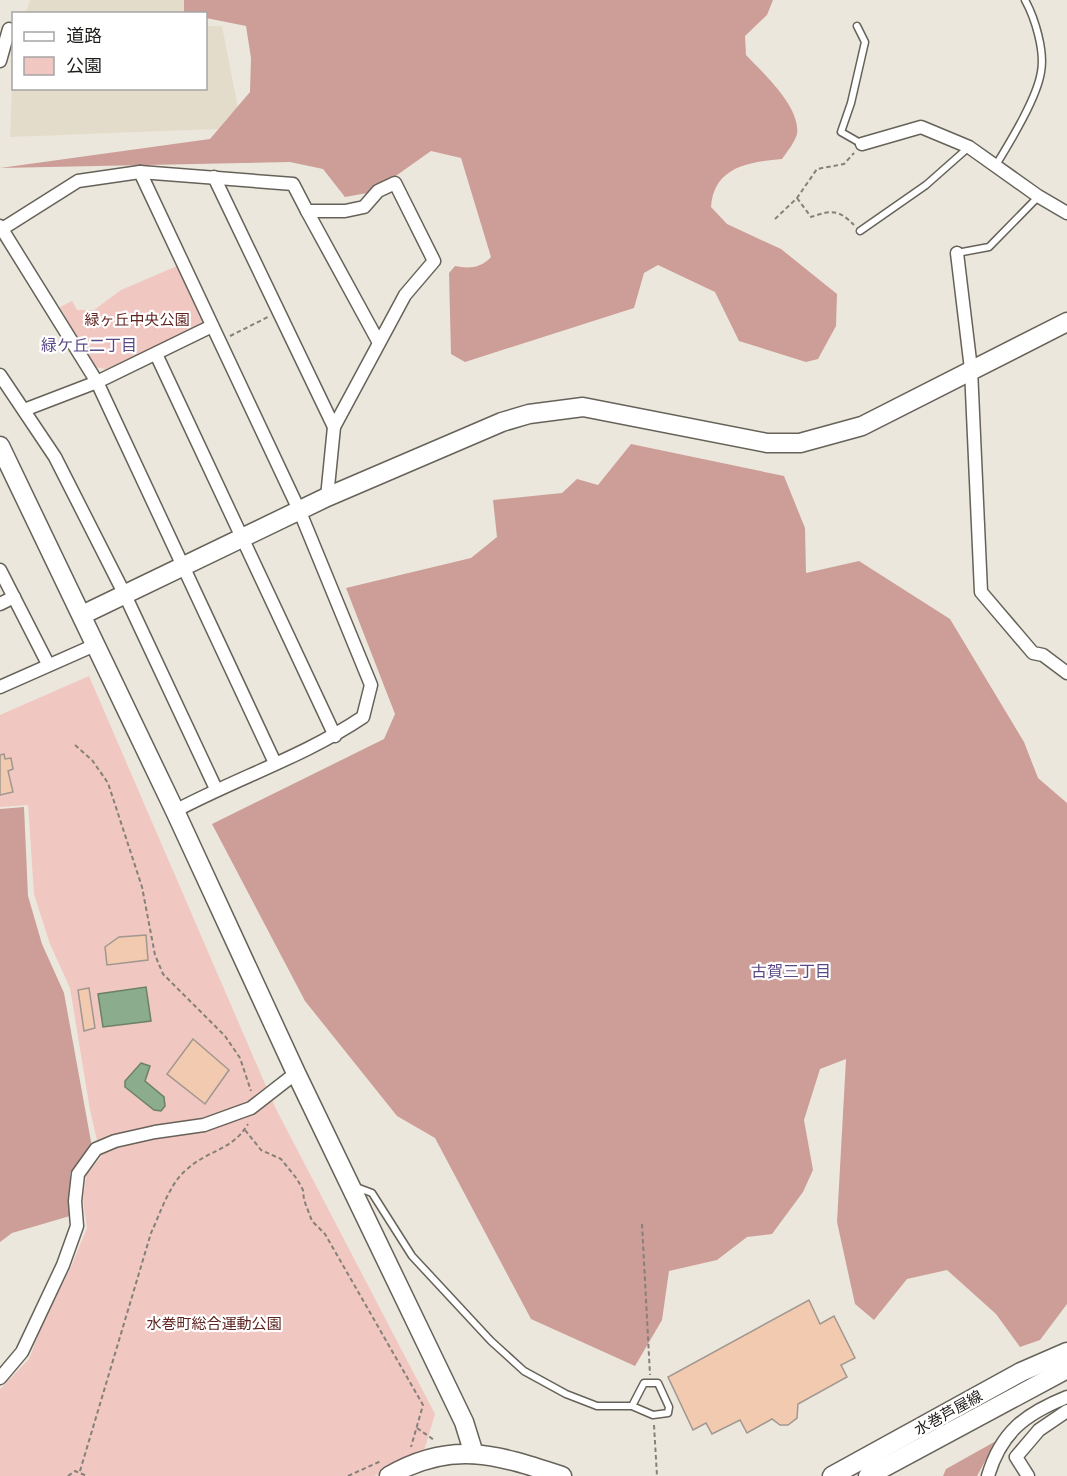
<svg xmlns="http://www.w3.org/2000/svg" width="1067" height="1476" viewBox="0 0 1067 1476" font-family="'Golos Text','Noto Sans JP',sans-serif">
	<rect width="100%" height="100%" fill="#ece7dc"/>
	<g fill="#e4dcca">
		<path d="M30,0H184V13H26Z"/>
		<path d="M206,26H222L242,128L10,137L13,58L14,88H206Z"/>
	</g>
	<g fill="#f1c7c1">
		<path d="M177,266L203,318L201,325L106,369L94,367L60,307L72,301L77,310H94L121,290Z"/>
		<path d="M89,676L275,1107L435,1414L423,1454L374,1476H0V1389L29,1359L45,1317L70,1269L87,1228L83,1201L86,1175L101,1157L90,1110L70,988L50,944L34,894L28,805L0,807V715Z"/>
	</g>
	<g fill="#cd9e98">
		<path d="M184,0H773L767,15L745,36L746,55C763,73 801,107 797,134C795,142 787,152 782,159C748,162 714,167 711,207L727,224L781,249L837,294L836,326L818,359L806,362L739,341L715,292L658,265L644,273L634,308L465,362L451,354L449,273L455,266C469,269 481,268 491,257L461,158L431,151L373,192L345,197L323,169L290,162L0,168L210,139L250,92L251,58L246,26L206,18V14L184,13Z"/>
		<path d="M631,444L784,476L805,528L806,573L859,561L950,619L1024,742L1038,778L1067,803V1304L1040,1340L1020,1347L996,1314L947,1270L907,1279L874,1320L855,1304L837,1222L846,1059L820,1069L804,1120L813,1170L803,1192L772,1234L747,1237L717,1260L669,1271L662,1320L635,1366L531,1319L435,1138L397,1116L305,1001L212,824L384,739L395,714L346,588L471,558L497,537L493,500L562,493L577,479L598,485Z"/>
		<path d="M24,807L28,896L42,944L64,993L92,1147L70,1173V1216L12,1233L0,1242V809Z"/>
		<path d="M996,1441L977,1476H943L946,1469Z"/>
	</g>
	<g fill="#8bac8d" stroke="#6b816a" stroke-width="1.5">
		<path d="M146,987L151,1021L103,1027L98,994Z"/>
		<path d="M141,1063L150,1066L145,1081L164,1097L165,1106L161,1111L154,1110L125,1087V1081Z"/>
	</g>
	<g fill="#f1caaf" stroke="#a19790" stroke-width="1.5">
		<path d="M4,754L5,759L11,758L13,769L8,771L13,792L0,795V755Z"/>
		<path d="M146,935L148,960L107,965L105,947L119,937Z"/>
		<path d="M89,988L95,1028L84,1031L78,990Z"/>
		<path d="M193,1039L229,1070L205,1104L167,1074Z"/>
		<path d="M809,1300L820,1324L834,1316L855,1358L841,1365L847,1377L798,1404L797,1418L788,1425H780L772,1419L747,1433L740,1420L712,1434L706,1423L693,1430L668,1377Z"/>
	</g>
	<g fill="none" stroke-linecap="round" stroke-linejoin="round">
		<g stroke="#666259" stroke-width="9">
			<g id="lane">
				<path d="M857,26L865,42L851,103L841,132L862,144"/>
				<path d="M996,165C1010,142 1037,98 1041,72C1045,51 1035,18 1025,0"/>
				<path d="M860,231L926,185L969,147"/>
				<path d="M957,253L989,247L1038,197"/>
				<path d="M356,1187L372,1193L412,1256L491,1341L524,1371L566,1394L597,1406H632L653,1415L668,1413L669,1407L658,1383H644L632,1406"/>
			</g>
		</g>
		<g stroke="#666259" stroke-width="15">
			<g id="street">
				<path d="M0,61L9,29"/>
				<path d="M862,144L921,127L969,147L1038,196L1067,213"/>
				<path d="M140,172L300,512L371,685L363,717C305,756 237,778 175,811"/>
				<path d="M214,177L334,427"/>
				<path d="M307,211L378,341"/>
				<path d="M0,226L97,382L275,763"/>
				<path d="M2,229L78,181L140,172L293,184L307,211H345L364,207L378,191L395,183L434,261L405,295L334,427L327,497"/>
				<path d="M957,253L971,369L981,592L1033,653L1043,655L1067,673"/>
				<path d="M156,354L335,736"/>
				<path d="M0,375L55,457L125,595L216,789"/>
				<path d="M24,410L97,382L212,326"/>
				<path d="M0,570L48,664"/>
				<path d="M0,604L14,597"/>
				<path d="M0,687L95,645"/>
				<path d="M0,1378L22,1352L63,1265L77,1226L75,1201L78,1174L96,1149L115,1141L155,1132L204,1125L251,1108L296,1073"/>
				<path d="M988,1476C1001,1432 1025,1414 1067,1397"/>
				<path d="M1028,1476L1016,1457L1039,1430L1067,1411"/>
			</g>
		</g>
		<g stroke="#666259" stroke-width="21">
			<g id="secondary">
				<path d="M0,446L175,811L296,1073L464,1422L474,1454"/>
				<path d="M82,615L327,497L502,422L529,414L583,407L767,443H800L862,426L1067,322"/>
				<path d="M389,1476C452,1439 498,1455 562,1476"/>
				<path d="M832,1476L1021,1372L1067,1352"/>
				<path d="M868,1476L1067,1369"/>
			</g>
		</g>
		<g stroke="#85817a" stroke-width="2" stroke-dasharray="4.5 3" stroke-linecap="butt">
			<path d="M797,198L811,217C832,210 838,209 854,225"/>
			<path d="M775,219L797,198L817,169L844,164L854,153"/>
			<path d="M230,336L268,317"/>
			<path d="M75,745L92,760L108,783L142,887L155,955L163,974L225,1036L240,1058L251,1091"/>
			<path d="M245,1130L261,1150L281,1159L297,1179L303,1190L304,1200L312,1221L325,1234L423,1405L411,1447"/>
			<path d="M642,1224L650,1375"/>
			<path d="M654,1425L657,1476"/>
			<path d="M417,1428L434,1440"/>
			<path d="M80,1471L151,1233C160,1214 169,1185 185,1171C208,1149 231,1152 248,1124"/>
			<path d="M68,1476L75,1471L87,1476"/>
			<path d="M348,1476L381,1461"/>
		</g>
		<use href="#lane" stroke="#fff" stroke-width="6"/>
		<use href="#street" stroke="#fff" stroke-width="12"/>
		<use href="#secondary" stroke="#fff" stroke-width="18"/>
	</g>
	<g text-anchor="middle" dominant-baseline="central" stroke-width="4.5" stroke-linejoin="round" paint-order="stroke">
		<g font-size="15" fill="#5f2420" stroke="#fff">
			<text x="137" y="319">緑ヶ丘中央公園</text>
			<text x="214" y="1323">水巻町総合運動公園</text>
		</g>
		<g font-size="15" fill="#1f1d19" stroke="#fff">
			<text transform="translate(948 1412) rotate(-29)">水巻芦屋線</text>
		</g>
		<g font-size="16" fill="#5b4886" stroke="#fff">
			<text x="89" y="345">緑ケ丘二丁目</text>
			<text x="791" y="971">古賀三丁目</text>
		</g>
	</g>
	<rect x="12" y="12" width="195" height="78" fill="#ffffff" stroke="#a5a5a3" stroke-width="1.5"/>
	<rect x="24" y="32" width="30" height="9" fill="#ffffff" stroke="#a5a5a3" stroke-width="1.5"/>
	<text x="66" y="42" font-size="18" fill="#1f1d19">道路</text>
	<rect x="24" y="57" width="30" height="18" fill="#f1c7c1" stroke="#a5a5a3" stroke-width="1.5"/>
	<text x="66" y="72" font-size="18" fill="#1f1d19">公園</text>
</svg>
